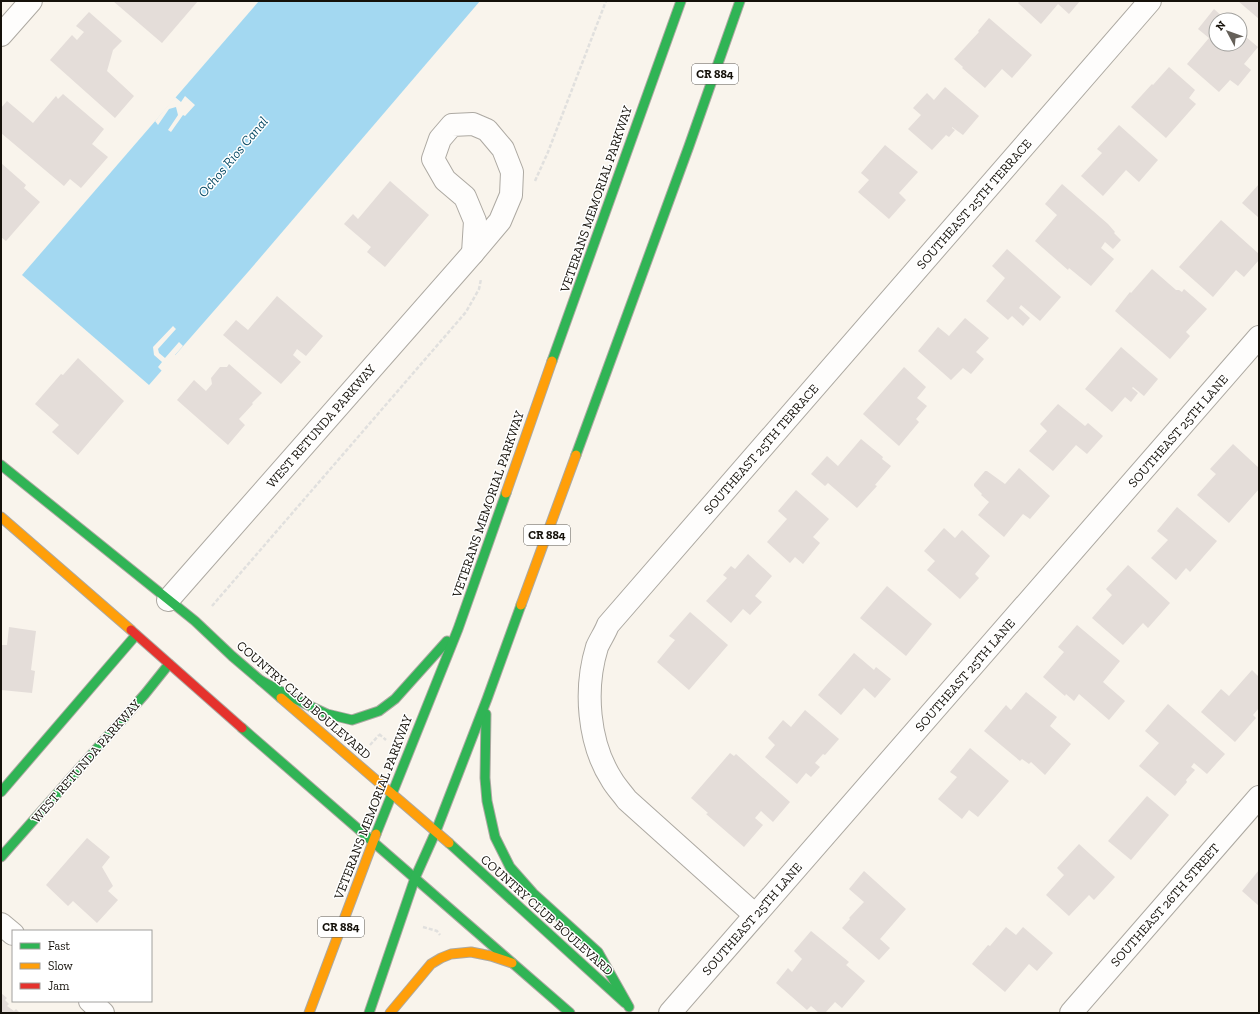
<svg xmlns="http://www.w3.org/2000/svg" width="1260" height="1014" viewBox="0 0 1260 1014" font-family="'Zilla Slab',serif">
	<rect width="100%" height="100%" fill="#f9f4ec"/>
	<path fill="#a3d8f1" d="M259,1H480L248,272L149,385L22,275Z"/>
	<g fill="#f9f4ec">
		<path d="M185,96L195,105L185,116L183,115L171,132L168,130L178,115L176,107L169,109L158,125L155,121L175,97L181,102Z"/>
		<path d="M173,326L176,329L158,349L159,353L165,358L179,342L183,346L175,355L176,356L163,372L158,367L162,362L154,355L153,347Z"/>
	</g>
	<g fill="#e4ddd9">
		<path d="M113,1H198L162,43Z"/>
		<path d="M1020,1H1080L1069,14L1058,4L1041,24L1018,3Z"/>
		<path d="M1238,1H1259V19Z"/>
		<path d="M1214,9L1226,20H1216V44H1240V32L1258,47L1244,64L1251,70L1238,86L1230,80L1219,92L1187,64L1209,38L1198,29Z"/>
		<path d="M89,12L122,41L113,50L107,71L134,96L115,118L50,60L72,35L77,40L84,32L76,26Z"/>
		<path d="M989,18L1032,55L1012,78L1002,69L985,88L962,68L963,67L954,59L979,32L978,31Z"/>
		<path d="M1169,67L1195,90L1189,98L1196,104L1166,138L1131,107L1152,84L1153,85Z"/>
		<path d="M945,87L979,116L963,135L952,127V128L955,130L949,137L946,135L932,150L908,129L921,115L913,108L927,93L934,100Z"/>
		<path d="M63,94L104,129L92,144L108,157L81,188L70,179L64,186L1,133V108L7,101L33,123L56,96L58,99Z"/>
		<path d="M1119,125L1158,160L1139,182L1126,170L1103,196L1081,176L1102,153L1097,149Z"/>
		<path d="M885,145L918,172L899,193L906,200L889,219L858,192L869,180L861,173Z"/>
		<path d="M1,163L26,185L24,188L40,202L6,241L1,237Z"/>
		<path d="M390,181L429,215L385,267L367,252L371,247L344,224L353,214L358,219Z"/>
		<path d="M1062,184L1108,224L1115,232L1114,233L1121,240L1113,249L1105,242L1101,248L1114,259L1091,286L1069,268L1068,270L1035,241L1057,215L1045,204Z"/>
		<path d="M1259,184V218L1242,203Z"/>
		<path d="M1221,220L1259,254V260L1244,277L1236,270L1213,297L1179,267Z"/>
		<path d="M1007,249L1061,297L1040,321L1021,305L1019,308L1030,318L1023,326L1012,316L1008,320L986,301L1005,278L992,266Z"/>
		<path d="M1152,269L1176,290H1179L1182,292L1184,289L1207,309L1186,332L1190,336L1170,359L1115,311L1130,292L1131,293Z"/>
		<path d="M277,296L323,336L306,356L297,349L293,355L301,362L281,384L223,335L236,320L248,330Z"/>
		<path d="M965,318L989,338L976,352L984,359L971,374L963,368L951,380L918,351L938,327L949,336Z"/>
		<path d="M1121,347L1158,379L1144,396L1133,387L1132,388L1138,393L1131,402L1125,397L1112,412L1085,389Z"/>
		<path d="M78,358L124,401L78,455L52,432L59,425L35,404L61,374L63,375Z"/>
		<path d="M229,364L262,393L252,403L253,404L239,419L245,425L228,445L177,400L194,380L206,391L212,384L211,378L220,367H227Z"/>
		<path d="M904,367L926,387L917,398L927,406L916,419L919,422L899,446L863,414Z"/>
		<path d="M1058,404L1085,426L1088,423L1103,436L1087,454L1076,445L1053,471L1029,451L1047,431L1040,424Z"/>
		<path d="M861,439L883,457L882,459L891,466L875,485L877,486L857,508L828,483L825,486L811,474L827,456L838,466Z"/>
		<path d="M1233,444L1259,468V489L1229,523L1197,495L1216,474L1210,469Z"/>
		<path d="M1019,468L1050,496L1030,519L1023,514L1004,537L978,515L989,502L981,495L982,494L974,486V484L985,471H987L1005,484Z"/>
		<path d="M796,490L829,519L813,537L820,543L803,564L795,557L790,563L767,542L787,519L778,511Z"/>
		<path d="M1177,507L1217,541L1190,572L1186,568L1176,580L1151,558L1168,540L1157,531Z"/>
		<path d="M944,528L955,538L962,530L990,556L975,574L979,578L960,599L927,570L935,561L924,551Z"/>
		<path d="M748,554L772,576L755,596L762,602L750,615L743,609L731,623L706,601L727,578L723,575L731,566L735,569Z"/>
		<path d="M1128,565L1170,603L1148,628L1143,623L1123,645L1092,618L1112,595L1106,589Z"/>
		<path d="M887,586L932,624L906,656L860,618Z"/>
		<path d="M690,612L728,645L689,690L657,662L675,640L669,636Z"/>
		<path d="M1077,625L1120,661L1103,682L1125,701L1109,720L1079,694L1074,701L1066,694L1065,696L1043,677L1064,652L1058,647Z"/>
		<path d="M9,627L36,631L31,670L35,671L32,693L1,690V645H7Z"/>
		<path d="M854,653L874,670L876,667L891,679L875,698L864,688L841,715L818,695Z"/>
		<path d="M1252,670L1259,677V708L1253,715L1256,718L1235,742L1201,712L1221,689L1229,696Z"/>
		<path d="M1026,692L1057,717L1050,726L1071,744L1045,775L1031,762L1029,764L1022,759L1020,761L984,731L1006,705L1011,710Z"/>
		<path d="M1168,704L1225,754L1207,774L1194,763L1191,767L1195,770L1186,780L1187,782L1175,796L1139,766L1159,743L1145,731Z"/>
		<path d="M805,710L839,739L825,755L823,754L815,763L820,767L811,777L806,773L797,784L765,757L775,745L768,738L783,720L791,727Z"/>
		<path d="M970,748L1009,781L978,817L969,810L962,819L938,799L957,777L950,772Z"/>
		<path d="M730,753L734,756L736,754L790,802L773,822L761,811L755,818L763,825L744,847L706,814L708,813L691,798Z"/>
		<path d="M1147,796L1169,815L1131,860L1108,841Z"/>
		<path d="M87,838L110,857L102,867L113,886L108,891L118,900L97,923L73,901L68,906L46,885Z"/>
		<path d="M1079,844L1115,877L1094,900L1089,895L1069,916L1046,895L1064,875L1057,868Z"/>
		<path d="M1259,870V906L1242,891Z"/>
		<path d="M864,871L906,909L880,939L890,948L879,960L842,928L850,919L849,918L864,902L849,889Z"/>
		<path d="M1006,927L1016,935L1023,927L1053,953L1037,971L1029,964L1005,992L972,964L988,945L990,946Z"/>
		<path d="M811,931L849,962L846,965L865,981L842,1008L835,1002L825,1013H819L811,1006L807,1010L776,983L788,968L792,972L802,959L794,951Z"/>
		<path d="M1,993L7,998L5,1000L9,1004L7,1006L14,1011L16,1009L20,1013H1Z"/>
	</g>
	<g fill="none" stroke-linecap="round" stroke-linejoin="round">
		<g stroke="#ada9a2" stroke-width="24">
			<g id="street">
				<path d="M1,35L31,1"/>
				<path d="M473,124L487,130L503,149L512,172L511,195L500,221L473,253L475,221L465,197L445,180L433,159L440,139L452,125Z"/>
				<path d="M168,600L473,253"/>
				<path d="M755,915L627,800C622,793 616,787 612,780C588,743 584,689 597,647C600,640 605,633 608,625L1150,1"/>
				<path d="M1,924L13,934"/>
				<path d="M90,1001L103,1013"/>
				<path d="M670,1013L1259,337"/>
				<path d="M1071,1013L1259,797"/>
			</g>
		</g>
		<g stroke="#ada9a2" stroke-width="11">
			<g id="fast">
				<path d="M552,361L681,1"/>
				<path d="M576,455L689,146L740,1"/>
				<path d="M1,465L195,621L232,656L281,698"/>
				<path d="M260,680L295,699L327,714L352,720L379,711L395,699L447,641"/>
				<path d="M486,714L485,778L487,801L495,837L510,867L533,893L598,952L629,1007"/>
				<path d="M242,728L570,1013"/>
				<path d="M1,792L136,635"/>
				<path d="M376,834L458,629L506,493"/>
				<path d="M449,843L625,1003"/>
				<path d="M1,857L145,694L169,664"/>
				<path d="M369,1013L415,878L436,831L487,699L521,605"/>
			</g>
		</g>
		<g stroke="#ada9a2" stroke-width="11">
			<g id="slow">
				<path d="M506,493L552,361"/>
				<path d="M1,517L131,630"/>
				<path d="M521,605L576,455"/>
				<path d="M281,698L449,843"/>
				<path d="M309,1013L376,834"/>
				<path d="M390,1013L431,964L441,958L451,954L471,952L491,956L512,963"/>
			</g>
		</g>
		<g stroke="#ada9a2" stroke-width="11">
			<path id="jam" d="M131,630L242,728"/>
		</g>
		<g stroke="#e1e0de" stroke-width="2.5" stroke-dasharray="4 2" stroke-linecap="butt">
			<path d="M535,181L548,152L606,1"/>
			<path d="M212,606L466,312L479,289L481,279"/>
			<path d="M379,734L386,740"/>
			<path d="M370,745L379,735"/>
			<path d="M423,927L437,931L440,935"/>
		</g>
		<use href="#street" stroke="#fefdfc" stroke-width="22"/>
		<use href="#fast" stroke="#30b455" stroke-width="9"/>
		<use href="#slow" stroke="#ff9f0a" stroke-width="9"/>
		<use href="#jam" stroke="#e5322d" stroke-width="9"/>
	</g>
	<g text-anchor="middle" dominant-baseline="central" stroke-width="3" stroke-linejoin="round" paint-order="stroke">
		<g fill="#fff" stroke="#5b5854" stroke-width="1">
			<rect x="692" y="64" width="46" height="20" rx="3"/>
			<rect x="524" y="525" width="46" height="20" rx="3"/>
			<rect x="318" y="917" width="46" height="20" rx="3"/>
		</g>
		<g font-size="12" font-weight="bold" fill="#15110a">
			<text x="715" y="74">CR 884</text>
			<text x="547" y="535">CR 884</text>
			<text x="341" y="927">CR 884</text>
		</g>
		<g font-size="13" fill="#15110a" stroke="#fff">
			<text transform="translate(596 199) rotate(-71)">VETERANS MEMORIAL PARKWAY</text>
			<text transform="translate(974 204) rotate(-49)">SOUTHEAST 25TH TERRACE</text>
			<text transform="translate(321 426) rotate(-49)">WEST RETUNDA PARKWAY</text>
			<text transform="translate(1178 431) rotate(-49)">SOUTHEAST 25TH LANE</text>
			<text transform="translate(761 449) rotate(-49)">SOUTHEAST 25TH TERRACE</text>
			<text transform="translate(488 504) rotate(-71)">VETERANS MEMORIAL PARKWAY</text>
			<text transform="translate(965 675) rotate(-49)">SOUTHEAST 25TH LANE</text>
			<text transform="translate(304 700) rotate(41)">COUNTRY CLUB BOULEVARD</text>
			<text transform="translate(86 761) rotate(-49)">WEST RETUNDA PARKWAY</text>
			<text transform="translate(373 807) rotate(-69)">VETERANS MEMORIAL PARKWAY</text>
			<text transform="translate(1165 905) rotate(-49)">SOUTHEAST 26TH STREET</text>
			<text transform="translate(547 915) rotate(42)">COUNTRY CLUB BOULEVARD</text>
			<text transform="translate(752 919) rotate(-49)">SOUTHEAST 25TH LANE</text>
		</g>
		<g font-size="14" font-style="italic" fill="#064964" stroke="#fff">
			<text transform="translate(233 157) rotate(-50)">Ochos Rios Canal</text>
		</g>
	</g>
	<rect width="1260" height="1014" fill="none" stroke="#15110a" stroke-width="4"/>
	<rect x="12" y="930" width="140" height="72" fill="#ffffff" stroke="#a1a09d"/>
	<rect x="20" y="943" width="20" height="6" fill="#30b455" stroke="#a1a09d"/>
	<text x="48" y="950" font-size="12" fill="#15110a">Fast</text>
	<rect x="20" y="963" width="20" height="6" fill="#ff9f0a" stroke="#a1a09d"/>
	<text x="48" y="970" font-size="12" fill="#15110a">Slow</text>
	<rect x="20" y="983" width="20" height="6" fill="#e5322d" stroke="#a1a09d"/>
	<text x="48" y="990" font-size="12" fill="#15110a">Jam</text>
	<g transform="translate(1228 32) rotate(311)"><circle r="19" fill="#ffffff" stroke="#a1a09d"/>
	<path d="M0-3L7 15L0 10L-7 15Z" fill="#656059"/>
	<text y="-6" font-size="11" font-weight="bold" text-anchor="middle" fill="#15110a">N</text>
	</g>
</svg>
